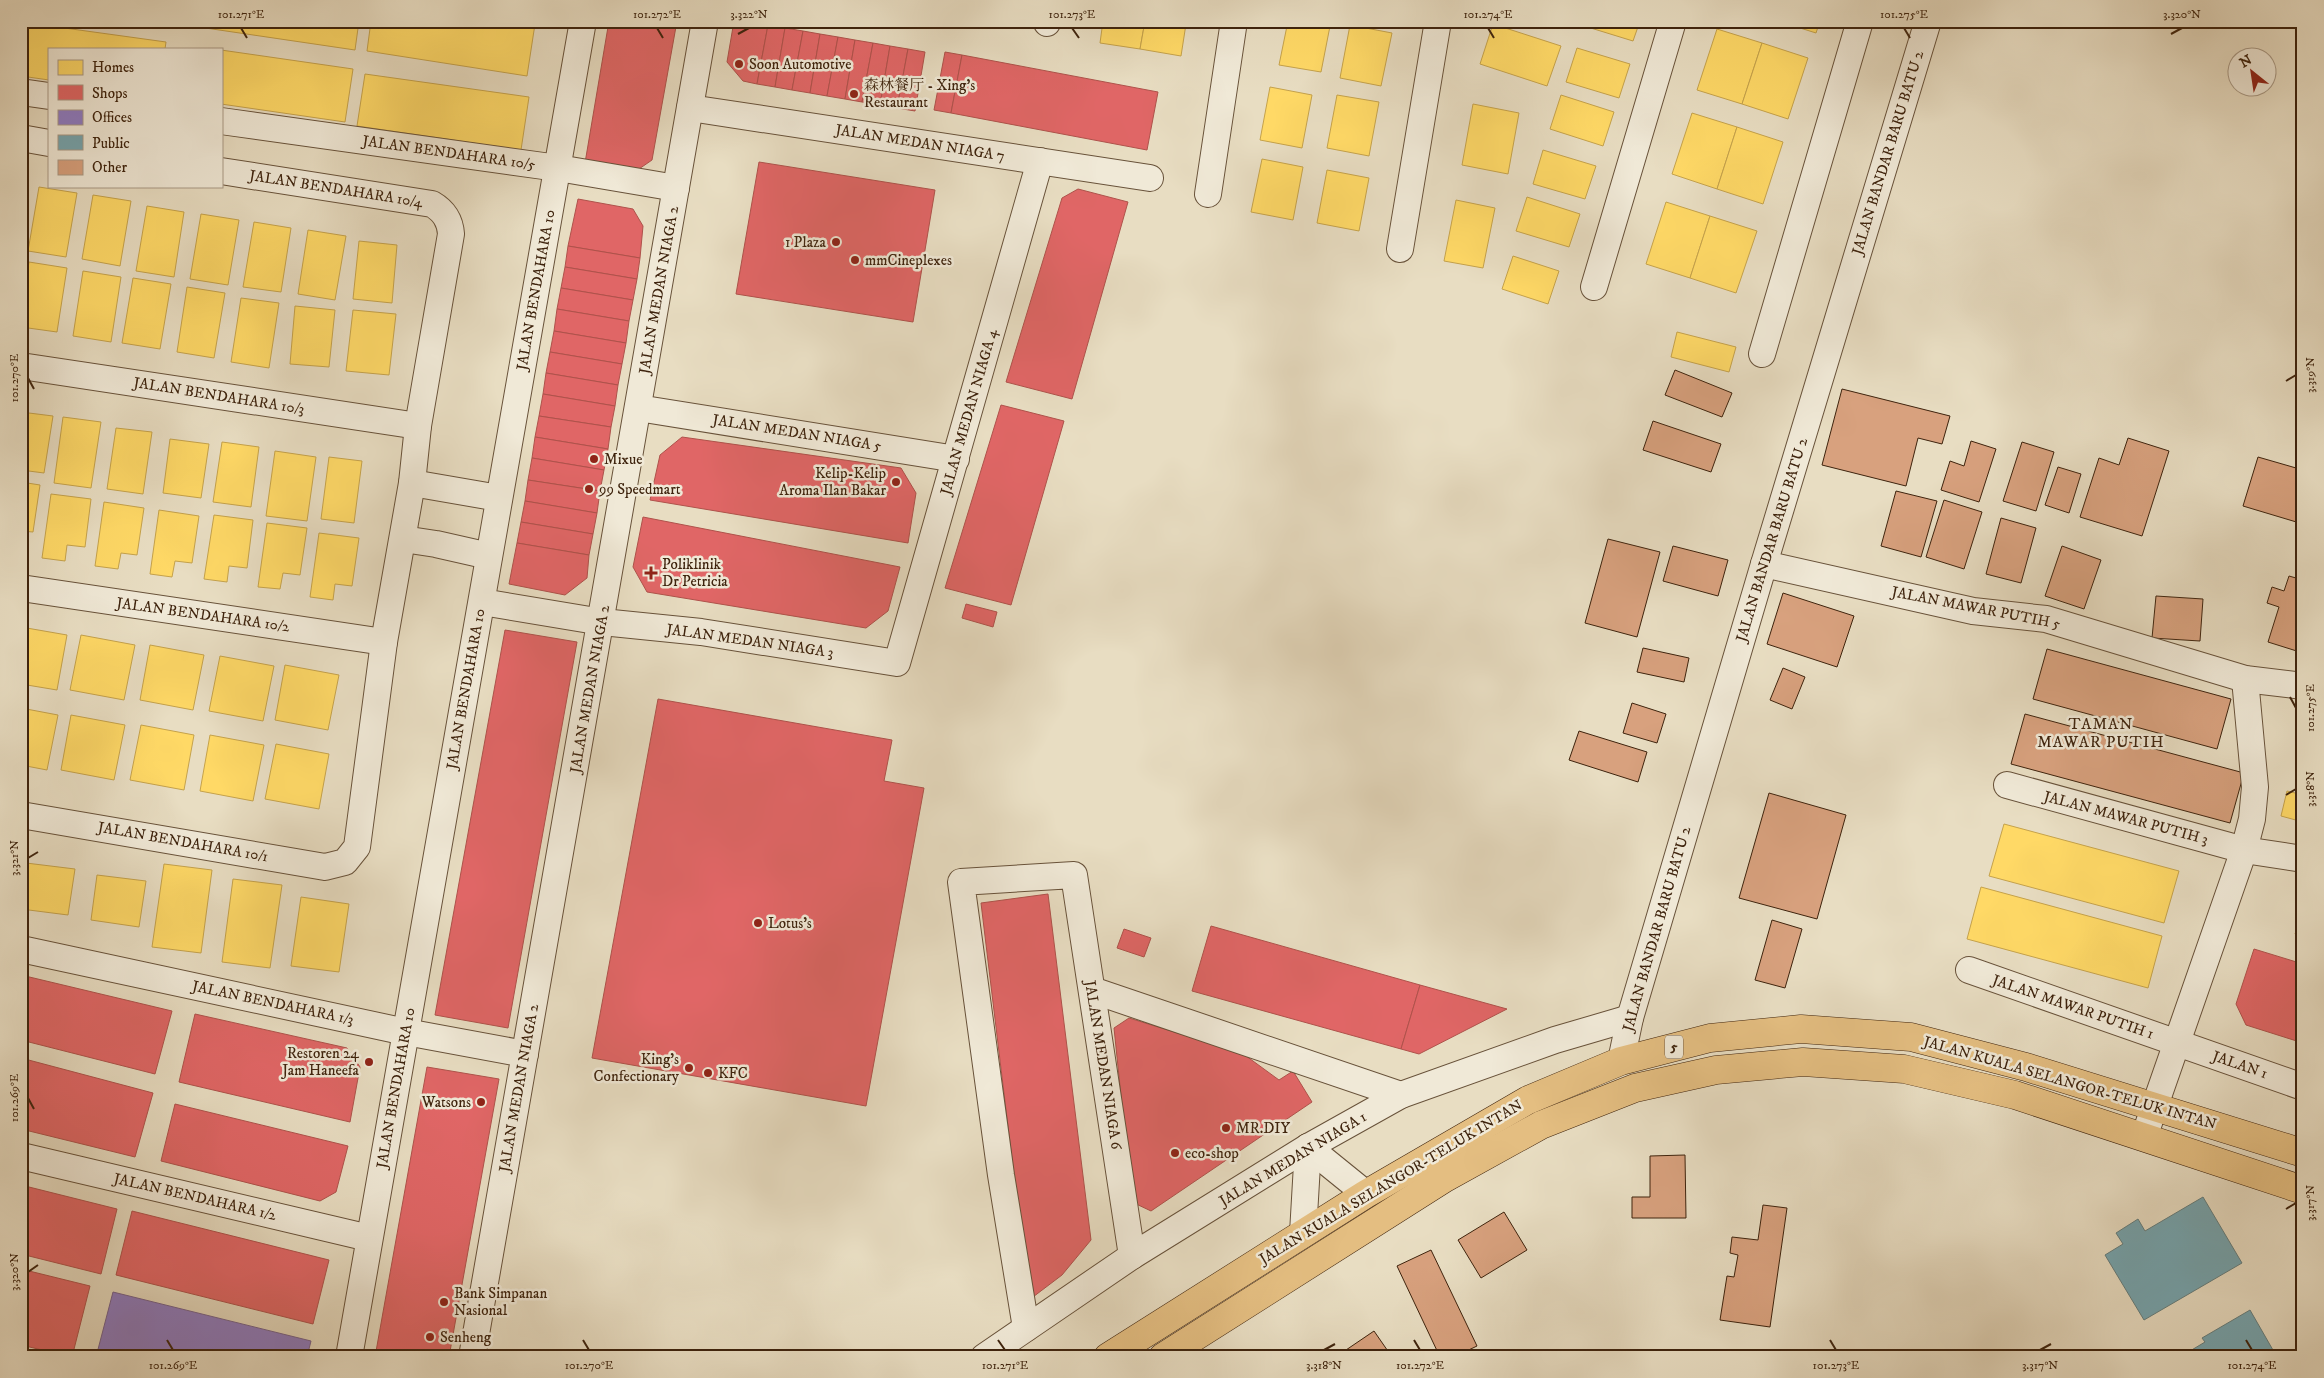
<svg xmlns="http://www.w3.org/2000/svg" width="2324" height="1378" viewBox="0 0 2324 1378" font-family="'IM FELL DW Pica','Noto Serif SC',serif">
	<rect width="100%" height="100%" fill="#e8ddc2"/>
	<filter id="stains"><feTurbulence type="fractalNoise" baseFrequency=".004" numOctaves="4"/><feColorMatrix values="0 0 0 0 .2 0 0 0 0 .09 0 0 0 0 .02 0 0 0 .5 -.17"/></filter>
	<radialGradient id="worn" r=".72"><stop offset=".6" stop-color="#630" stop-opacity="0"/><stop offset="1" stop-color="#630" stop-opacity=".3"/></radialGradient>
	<g fill="#ffd966" stroke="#c5a24b">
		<path d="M192,21H359L355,50L192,26Z"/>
		<path d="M371,21H515L535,24L527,76L367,51Z"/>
		<path d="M921,21H962L960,28Z"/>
		<path d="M1103,21H1145L1140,49L1100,43Z"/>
		<path d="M1145,21L1186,24L1181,56L1140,49Z"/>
		<path d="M1288,21H1331L1321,72L1279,65Z"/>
		<path d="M1582,21H1640L1633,41L1581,25Z"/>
		<path d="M1778,21H1820L1816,33Z"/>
		<path d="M21,22L166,42L165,49H49V80L21,76Z"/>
		<path d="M1493,24L1561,46L1547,86L1480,64Z"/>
		<path d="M1350,25L1392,33L1381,86L1340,78Z"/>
		<path d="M1717,29L1762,43L1742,104L1697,90Z"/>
		<path d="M1762,43L1808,58L1788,119L1742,104Z"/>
		<path d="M1577,48L1630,64L1619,98L1566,82Z"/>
		<path d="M221,50L353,69L345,122L221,104Z"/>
		<path d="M365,74L529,97L521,150L357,126Z"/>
		<path d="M1270,87L1312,95L1302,148L1260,140Z"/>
		<path d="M1337,95L1379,102L1369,156L1327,148Z"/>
		<path d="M1561,95L1614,112L1603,146L1550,129Z"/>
		<path d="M1473,104L1519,113L1508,174L1462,165Z"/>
		<path d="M1692,113L1737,127L1717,189L1672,174Z"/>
		<path d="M1737,127L1783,142L1763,204L1717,189Z"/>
		<path d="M1543,150L1596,166L1585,199L1533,184Z"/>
		<path d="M1262,159L1303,167L1293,220L1251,212Z"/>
		<path d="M1327,170L1369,178L1359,231L1317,223Z"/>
		<path d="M39,187L77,193L66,257L28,251Z"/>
		<path d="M93,195L131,201L120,266L82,259Z"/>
		<path d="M1527,197L1580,214L1569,247L1516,231Z"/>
		<path d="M1456,200L1495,208L1483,268L1444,261Z"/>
		<path d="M1666,202L1710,216L1690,278L1646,264Z"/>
		<path d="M147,206L184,212L174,277L136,271Z"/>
		<path d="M201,214L239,220L228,285L190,279Z"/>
		<path d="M1710,216L1757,231L1736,293L1690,278Z"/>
		<path d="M254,222L291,228L281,292L243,287Z"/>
		<path d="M308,230L346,236L335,300L298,294Z"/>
		<path d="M359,241L397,245L392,303L353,299Z"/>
		<path d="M1513,256L1559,271L1548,304L1502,289Z"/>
		<path d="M29,262L67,268L57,332L21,327V312Z"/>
		<path d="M83,271L121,277L111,342L73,336Z"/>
		<path d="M133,278L171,284L160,349L122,343Z"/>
		<path d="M187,287L225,293L214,358L177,352Z"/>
		<path d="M241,298L279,303L269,368L231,362Z"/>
		<path d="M295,306L335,310L329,367L290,364Z"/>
		<path d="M353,310L396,314L389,375L346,371Z"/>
		<path d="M1677,332L1736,347L1729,372L1671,357Z"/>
		<path d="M21,412L53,416L44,473L21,470Z"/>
		<path d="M63,417L101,422L91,488L54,483Z"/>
		<path d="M116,428L152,432L143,494L107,489Z"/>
		<path d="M170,439L209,444L201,498L163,493Z"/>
		<path d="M222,442L259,447L251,507L213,502Z"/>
		<path d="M275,451L316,457L307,521L266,516Z"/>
		<path d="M329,457L362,461L354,523L321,519Z"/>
		<path d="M21,482L40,485L33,532L21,531Z"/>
		<path d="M51,494L91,499L85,547L67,545L65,561L42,558Z"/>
		<path d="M104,502L144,508L137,555L121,553L118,569L95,566Z"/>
		<path d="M159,510L199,516L192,563L175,561L172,577L150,574Z"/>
		<path d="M214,515L253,520L247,568L229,566L227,582L204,579Z"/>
		<path d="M267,523L307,528L300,575L283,573L280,589L258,587Z"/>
		<path d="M319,533L359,538L352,586L335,584L333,600L310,597Z"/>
		<path d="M21,627L67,635L57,690L21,684Z"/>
		<path d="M81,635L135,645L124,700L70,690Z"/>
		<path d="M150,645L204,655L193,710L140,700Z"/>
		<path d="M220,656L274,666L263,721L209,711Z"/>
		<path d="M285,665L339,675L328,730L275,720Z"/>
		<path d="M21,708L58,715L47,770L21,765Z"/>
		<path d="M71,715L125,725L114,780L61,770Z"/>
		<path d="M141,725L194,735L184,790L130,780Z"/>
		<path d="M210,735L264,745L253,801L200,791Z"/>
		<path d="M276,744L329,754L319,809L265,799Z"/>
		<path d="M2287,791L2303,795V822L2281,816Z"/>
		<path d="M2004,824L2179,871L2164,923L1989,876Z"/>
		<path d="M26,863L75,869L68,915L21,909Z"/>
		<path d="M164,864L212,870L201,953L152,947Z"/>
		<path d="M97,875L146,881L139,927L91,920Z"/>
		<path d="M233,879L282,885L270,968L222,962Z"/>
		<path d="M1981,887L2162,936L2148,988L1967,939Z"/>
		<path d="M301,897L349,904L339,972L291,966Z"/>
		<path d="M2303,911V936L2295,934Z"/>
	</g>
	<g fill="#e06666" stroke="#af524b">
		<path d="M609,21H677L652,160L636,171L585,163Z"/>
		<path d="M734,21L768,25L757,84L743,81L727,62Z"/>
		<path d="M768,25L785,28L775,87L757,84Z"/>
		<path d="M785,28L803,31L792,90L775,87Z"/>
		<path d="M803,31L820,34L810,93L792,90Z"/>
		<path d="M820,34L838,37L827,96L810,93Z"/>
		<path d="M838,37L855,40L845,99L827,96Z"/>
		<path d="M855,40L873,43L862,102L845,99Z"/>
		<path d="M873,43L890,46L880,105L862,102Z"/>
		<path d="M890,46L908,49L897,108L880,105Z"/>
		<path d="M908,49L925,52L915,111L897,108Z"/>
		<path d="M945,52L962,55L951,113L934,110Z"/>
		<path d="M962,55L1158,92L1147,150L951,113Z"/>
		<path d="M759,162L935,190L913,322L736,294Z"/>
		<path d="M1078,189L1128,202L1072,399L1006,382L1062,198Z"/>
		<path d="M578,199L633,209L643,226L640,258L568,246Z"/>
		<path d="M568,246L640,258L637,279L565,267Z"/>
		<path d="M565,267L637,279L633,300L561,288Z"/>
		<path d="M561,288L633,300L629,321L557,309Z"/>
		<path d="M557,309L629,321L626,343L554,331Z"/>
		<path d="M554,331L626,343L622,364L550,352Z"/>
		<path d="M550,352L622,364L618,385L546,373Z"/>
		<path d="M546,373L618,385L615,406L543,394Z"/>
		<path d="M543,394L615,406L611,427L539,416Z"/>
		<path d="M1001,405L1064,421L1011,605L945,588Z"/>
		<path d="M539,416L611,427L608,449L535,437Z"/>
		<path d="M535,437L608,449L604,470L532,458Z"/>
		<path d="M682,437L901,468L916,493L908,543L650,500L660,455Z"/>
		<path d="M532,458L604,470L600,491L528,480Z"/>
		<path d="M528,480L600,491L597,513L525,501Z"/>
		<path d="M525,501L597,513L593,534L521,522Z"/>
		<path d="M643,517L900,567L888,611L866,628L647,592L633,567Z"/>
		<path d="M521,522L593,534L589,555L517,543Z"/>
		<path d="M517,543L589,555L587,578L565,595L509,584Z"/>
		<path d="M966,604L997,612L993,627L962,618Z"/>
		<path d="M505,630L577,642L508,1028L435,1015Z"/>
		<path d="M658,699L892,740L884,781L924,788L866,1106L592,1058Z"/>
		<path d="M1048,894L1091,1240L1062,1275L1029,1300L981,903Z"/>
		<path d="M1211,926L1420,985L1401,1049L1192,991Z"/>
		<path d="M1124,929L1151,938L1144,957L1117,948Z"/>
		<path d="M2254,949L2303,964V1043L2246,1025L2236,1004Z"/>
		<path d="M21,975L172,1011L155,1074L21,1040Z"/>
		<path d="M1420,985L1507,1009L1419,1054L1401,1049Z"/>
		<path d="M195,1014L347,1048L360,1067L350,1122L179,1082Z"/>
		<path d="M1129,1018L1242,1053L1279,1080L1293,1071L1312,1102L1151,1211L1132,1202L1114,1028Z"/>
		<path d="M21,1058L153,1093L135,1157L21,1129Z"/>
		<path d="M427,1067L499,1079L449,1357H375Z"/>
		<path d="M175,1104L348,1146L336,1192L320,1201L161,1161Z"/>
		<path d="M21,1185L117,1209L101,1274L21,1254Z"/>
		<path d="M132,1211L329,1260L313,1324L116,1275Z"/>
		<path d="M21,1269L90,1286L72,1357L21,1345Z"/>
	</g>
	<path fill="#8e7cc3" stroke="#76618c" d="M113,1292L311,1341L307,1357H96Z"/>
	<g fill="#76a5af" stroke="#657e7e">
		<path d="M2203,1197L2242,1263L2144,1320L2105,1255L2123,1244L2116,1233L2138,1219L2145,1231Z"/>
		<path d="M2250,1310L2277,1357H2180L2205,1342L2202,1338Z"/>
	</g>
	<g fill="#d8a17e" stroke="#3e230d">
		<path d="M1675,370L1732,393L1722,417L1665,395Z"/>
		<path d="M1842,389L1950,416L1942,444L1918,438L1906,486L1822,465Z"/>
		<path d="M1653,421L1721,444L1711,472L1643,450Z"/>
		<path d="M2128,438L2169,451L2142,536L2080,517L2099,458L2119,465Z"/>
		<path d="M1971,441L1996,449L1979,502L1941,490L1950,461L1964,466Z"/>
		<path d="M2022,442L2054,452L2036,511L2003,501Z"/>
		<path d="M2258,457L2303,470V524L2243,506Z"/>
		<path d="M2058,467L2081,474L2069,513L2045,505Z"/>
		<path d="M1896,491L1937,501L1921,557L1881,546Z"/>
		<path d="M1944,500L1982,512L1964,569L1926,557Z"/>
		<path d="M2001,518L2036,528L2021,583L1986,574Z"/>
		<path d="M1608,539L1660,552L1637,637L1585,623Z"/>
		<path d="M1673,546L1728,560L1718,596L1663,581Z"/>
		<path d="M2062,546L2101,560L2084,609L2045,596Z"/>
		<path d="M2289,576L2303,580V653L2268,642L2279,607L2267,603L2272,587L2284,591Z"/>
		<path d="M1783,593L1854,616L1837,667L1767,644Z"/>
		<path d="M2156,596L2203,599L2200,641L2152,638Z"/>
		<path d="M1643,648L1689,658L1684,682L1637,672Z"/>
		<path d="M2047,649L2231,699L2217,749L2033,699Z"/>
		<path d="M1783,668L1805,677L1792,709L1770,700Z"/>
		<path d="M1632,703L1666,714L1657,743L1623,733Z"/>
		<path d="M2025,714L2244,773L2230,823L2011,764Z"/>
		<path d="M1579,731L1647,752L1638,782L1569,760Z"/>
		<path d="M1769,793L1846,815L1817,919L1739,898Z"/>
		<path d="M1772,920L1802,929L1785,988L1755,980Z"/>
		<path d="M1685,1155L1686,1218H1632V1197H1650V1156Z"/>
		<path d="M1763,1205L1787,1208L1770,1327L1720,1320L1727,1276L1734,1277L1738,1255L1730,1253L1732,1237L1758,1240Z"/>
		<path d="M1504,1212L1527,1250L1481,1278L1458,1240Z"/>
		<path d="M1431,1250L1477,1346L1454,1357H1440L1397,1266Z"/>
		<path d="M1374,1331L1392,1357H1351L1346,1350Z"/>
	</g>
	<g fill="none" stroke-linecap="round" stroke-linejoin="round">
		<g stroke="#68523a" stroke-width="28">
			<g id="street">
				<path d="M1047,23L1048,21"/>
				<path d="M21,92L49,96"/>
				<path d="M690,108L1150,178"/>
				<path d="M221,121L558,168L676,188"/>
				<path d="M21,138L49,143"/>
				<path d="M1208,194L1234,21"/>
				<path d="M1400,249L1438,21"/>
				<path d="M1594,287L1673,21"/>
				<path d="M1762,354L1860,21"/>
				<path d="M21,366L418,426"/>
				<path d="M638,408L956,459"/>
				<path d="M412,483L499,498"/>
				<path d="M403,539L436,544L489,556"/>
				<path d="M1764,564L1973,611L2046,619L2245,679L2303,686"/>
				<path d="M21,588L384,642"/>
				<path d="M482,602L602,622L701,632L897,663L1040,161"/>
				<path d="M2007,785L2244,850L2303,859"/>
				<path d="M21,815L325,867L345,862L357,847L384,642L412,483L418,426L451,234C450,220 444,211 432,204L221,171"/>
				<path d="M21,949L406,1032L525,1054"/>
				<path d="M1969,970L2303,1087"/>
				<path d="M1092,990L1401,1095"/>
				<path d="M1621,1061L1630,1018L1764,564L1928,21"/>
				<path d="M2144,1137L2244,850L2252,819L2255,787L2245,679"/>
				<path d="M1308,1147L1366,1194"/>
				<path d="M21,1156L369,1238"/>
				<path d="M1303,1233L1308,1147"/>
				<path d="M1026,1328L1001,1175L961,882L1074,875L1132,1256"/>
				<path d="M349,1357L583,21"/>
				<path d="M472,1357L705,21"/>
				<path d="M984,1357L1132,1256L1308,1147L1401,1095L1555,1040L1630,1018"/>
			</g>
		</g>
		<g stroke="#3e230d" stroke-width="29">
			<g id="highway">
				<path d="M1108,1357L1366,1194L1528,1100L1621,1061L1710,1038L1801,1029L1911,1037L2026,1067L2303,1153"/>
				<path d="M1163,1357L1445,1178L1541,1125L1635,1088L1716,1070L1803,1062L1904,1069L2015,1095L2303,1190"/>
			</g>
		</g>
		<use href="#street" stroke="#f0e9d7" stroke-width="26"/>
		<use href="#highway" stroke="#e4be81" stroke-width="28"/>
	</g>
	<path fill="none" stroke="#3e230d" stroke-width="2" d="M241,28L247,38M657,28L663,38M1072,28L1079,38M1488,28L1494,38M1904,28L1910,38M738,34L749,28M2171,34L2182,28M28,378L34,389M2286,381L2296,375M2290,697L2296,708M2286,795L2296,789M28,858L38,852M28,1098L34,1109M2286,1209L2296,1203M28,1272L38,1265M167,1340L173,1350M583,1340L589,1350M998,1340L1005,1350M1414,1340L1420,1350M1830,1340L1836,1350M2246,1340L2252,1350M1324,1350L1335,1344M2040,1350L2051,1344"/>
	<g fill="#8f2418" stroke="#f0e9d7" stroke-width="2">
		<circle cx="739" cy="64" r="5"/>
		<circle cx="854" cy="94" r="5"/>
		<circle cx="836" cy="242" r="5"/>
		<circle cx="855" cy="260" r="5"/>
		<circle cx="594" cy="459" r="5"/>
		<circle cx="896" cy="482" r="5"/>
		<circle cx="589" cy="489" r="5"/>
		<path d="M648.5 565.5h5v5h5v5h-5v5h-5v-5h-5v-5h5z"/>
		<circle cx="758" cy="923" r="5"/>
		<circle cx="369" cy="1062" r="5"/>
		<circle cx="689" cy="1068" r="5"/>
		<circle cx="708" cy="1073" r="5"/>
		<circle cx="481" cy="1102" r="5"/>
		<circle cx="1226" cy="1128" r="5"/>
		<circle cx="1175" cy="1153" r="5"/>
		<circle cx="444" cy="1302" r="5"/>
		<circle cx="430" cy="1337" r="5"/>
	</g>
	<g text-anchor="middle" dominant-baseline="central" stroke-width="5" stroke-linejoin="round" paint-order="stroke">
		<rect fill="#f0e9d7" stroke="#735e4a" stroke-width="1" x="1665" y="1035.5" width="18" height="23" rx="4"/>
		<g font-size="14" font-weight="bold" fill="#3e230d">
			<text x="1674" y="1047">5</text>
		</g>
		<g font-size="15" fill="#3e230d" stroke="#f0e9d7" text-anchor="start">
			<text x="749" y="64">Soon Automotive</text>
			<text x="864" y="85">森林餐厅 - Xing's<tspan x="864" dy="17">Restaurant</tspan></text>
			<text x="826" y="242" text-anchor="end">1 Plaza</text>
			<text x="865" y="260">mmCineplexes</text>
			<text x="604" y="459">Mixue</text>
			<text x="886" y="473" text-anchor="end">Kelip-Kelip<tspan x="886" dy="17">Aroma Ilan Bakar</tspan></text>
			<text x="599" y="489">99 Speedmart</text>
			<text x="662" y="564">Poliklinik<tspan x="662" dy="17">Dr Petricia</tspan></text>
			<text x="768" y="923">Lotus's</text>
			<text x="359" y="1053" text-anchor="end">Restoren 24<tspan x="359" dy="17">Jam Haneefa</tspan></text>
			<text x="679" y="1059" text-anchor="end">King's<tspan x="679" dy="17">Confectionary</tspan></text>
			<text x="718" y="1073">KFC</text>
			<text x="471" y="1102" text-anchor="end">Watsons</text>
			<text x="1236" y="1128">MR.DIY</text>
			<text x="1185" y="1153">eco-shop</text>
			<text x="454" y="1293">Bank Simpanan<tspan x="454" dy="17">Nasional</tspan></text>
			<text x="440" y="1337">Senheng</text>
		</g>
		<g font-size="15" fill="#3e230d" stroke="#f0e9d7">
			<text transform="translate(920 143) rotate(9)">JALAN MEDAN NIAGA 7</text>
			<text transform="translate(449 153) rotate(8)">JALAN BENDAHARA 10/5</text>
			<text transform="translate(1888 153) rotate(-73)">JALAN BANDAR BARU BATU 2</text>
			<text transform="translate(336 189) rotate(9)">JALAN BENDAHARA 10/4</text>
			<text transform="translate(536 290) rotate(-80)">JALAN BENDAHARA 10</text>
			<text transform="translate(659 290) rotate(-80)">JALAN MEDAN NIAGA 2</text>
			<text transform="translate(219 396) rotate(9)">JALAN BENDAHARA 10/3</text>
			<text transform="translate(969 412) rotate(-74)">JALAN MEDAN NIAGA 4</text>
			<text transform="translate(797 433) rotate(9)">JALAN MEDAN NIAGA 5</text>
			<text transform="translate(1772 540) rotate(-73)">JALAN BANDAR BARU BATU 2</text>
			<text transform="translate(1976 608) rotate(11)">JALAN MAWAR PUTIH 5</text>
			<text transform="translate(203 615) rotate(8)">JALAN BENDAHARA 10/2</text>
			<text transform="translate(750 641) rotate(8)">JALAN MEDAN NIAGA 3</text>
			<text transform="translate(466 689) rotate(-80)">JALAN BENDAHARA 10</text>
			<text transform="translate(590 689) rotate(-80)">JALAN MEDAN NIAGA 2</text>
			<text transform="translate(2126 818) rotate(15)">JALAN MAWAR PUTIH 3</text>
			<text transform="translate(183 842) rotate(10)">JALAN BENDAHARA 10/1</text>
			<text transform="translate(1657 929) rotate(-74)">JALAN BANDAR BARU BATU 2</text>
			<text transform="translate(273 1003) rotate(12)">JALAN BENDAHARA 1/3</text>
			<text transform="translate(2073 1007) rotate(19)">JALAN MAWAR PUTIH 1</text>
			<text transform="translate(1103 1065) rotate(81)">JALAN MEDAN NIAGA 6</text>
			<text transform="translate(2240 1065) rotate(19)">JALAN 1</text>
			<text transform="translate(2070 1083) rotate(16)">JALAN KUALA SELANGOR-TELUK INTAN</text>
			<text transform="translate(396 1088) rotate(-80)">JALAN BENDAHARA 10</text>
			<text transform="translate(519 1088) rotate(-80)">JALAN MEDAN NIAGA 2</text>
			<text transform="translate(1293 1159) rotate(-31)">JALAN MEDAN NIAGA 1</text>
			<text transform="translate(1391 1182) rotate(-31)">JALAN KUALA SELANGOR-TELUK INTAN</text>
			<text transform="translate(195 1197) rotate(13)">JALAN BENDAHARA 1/2</text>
		</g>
		<g font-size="16" letter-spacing="1" fill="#3e230d" stroke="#f0e9d7">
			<text x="2101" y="724">TAMAN<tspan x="2101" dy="18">MAWAR PUTIH</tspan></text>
		</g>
	</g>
	<rect width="2324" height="1378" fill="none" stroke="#e8ddc2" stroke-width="55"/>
	<rect x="48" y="48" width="175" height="140" fill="#f0e9d7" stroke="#a99a86"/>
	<rect x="58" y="60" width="25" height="15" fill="#ffd966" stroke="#a99a86"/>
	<text x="92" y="72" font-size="15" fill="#3e230d">Homes</text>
	<rect x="58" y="85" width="25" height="15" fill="#e06666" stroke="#a99a86"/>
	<text x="92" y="98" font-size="15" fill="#3e230d">Shops</text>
	<rect x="58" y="110" width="25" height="15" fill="#8e7cc3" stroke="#a99a86"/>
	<text x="92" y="122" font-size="15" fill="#3e230d">Offices</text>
	<rect x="58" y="135" width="25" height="15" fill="#76a5af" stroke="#a99a86"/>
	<text x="92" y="148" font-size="15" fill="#3e230d">Public</text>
	<rect x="58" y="160" width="25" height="15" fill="#d8a17e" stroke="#a99a86"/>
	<text x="92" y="172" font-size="15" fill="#3e230d">Other</text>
	<g transform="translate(2252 72) rotate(330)"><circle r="24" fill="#f0e9d7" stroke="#a99a86"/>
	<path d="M0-4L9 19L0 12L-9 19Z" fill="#8f2418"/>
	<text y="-8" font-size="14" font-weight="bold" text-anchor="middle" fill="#3e230d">N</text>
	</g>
	<rect x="28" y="28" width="2268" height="1322" fill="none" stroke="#3e230d" stroke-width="2"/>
	<g font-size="12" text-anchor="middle" fill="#3e230d">
		<text x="241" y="18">101.271°E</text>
		<text x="657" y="18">101.272°E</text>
		<text x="749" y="18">3.322°N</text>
		<text x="1072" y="18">101.273°E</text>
		<text x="1488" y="18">101.274°E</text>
		<text x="1904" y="18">101.275°E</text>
		<text x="2182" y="18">3.320°N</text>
		<text transform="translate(2310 375) rotate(-90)" y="4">3.319°N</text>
		<text transform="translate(14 378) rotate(-90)" y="4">101.270°E</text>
		<text transform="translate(2310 708) rotate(-90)" y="4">101.275°E</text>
		<text transform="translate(2310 789) rotate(-90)" y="4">3.318°N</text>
		<text transform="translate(14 858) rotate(-90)" y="4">3.321°N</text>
		<text transform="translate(14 1098) rotate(-90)" y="4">101.269°E</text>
		<text transform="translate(2310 1203) rotate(-90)" y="4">3.317°N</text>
		<text transform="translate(14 1272) rotate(-90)" y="4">3.320°N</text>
		<text x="173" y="1369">101.269°E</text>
		<text x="589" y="1369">101.270°E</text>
		<text x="1005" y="1369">101.271°E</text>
		<text x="1324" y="1369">3.318°N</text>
		<text x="1420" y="1369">101.272°E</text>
		<text x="1836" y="1369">101.273°E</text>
		<text x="2040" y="1369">3.317°N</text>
		<text x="2252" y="1369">101.274°E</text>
	</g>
	<rect width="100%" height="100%" filter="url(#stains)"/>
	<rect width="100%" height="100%" fill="url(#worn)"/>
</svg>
